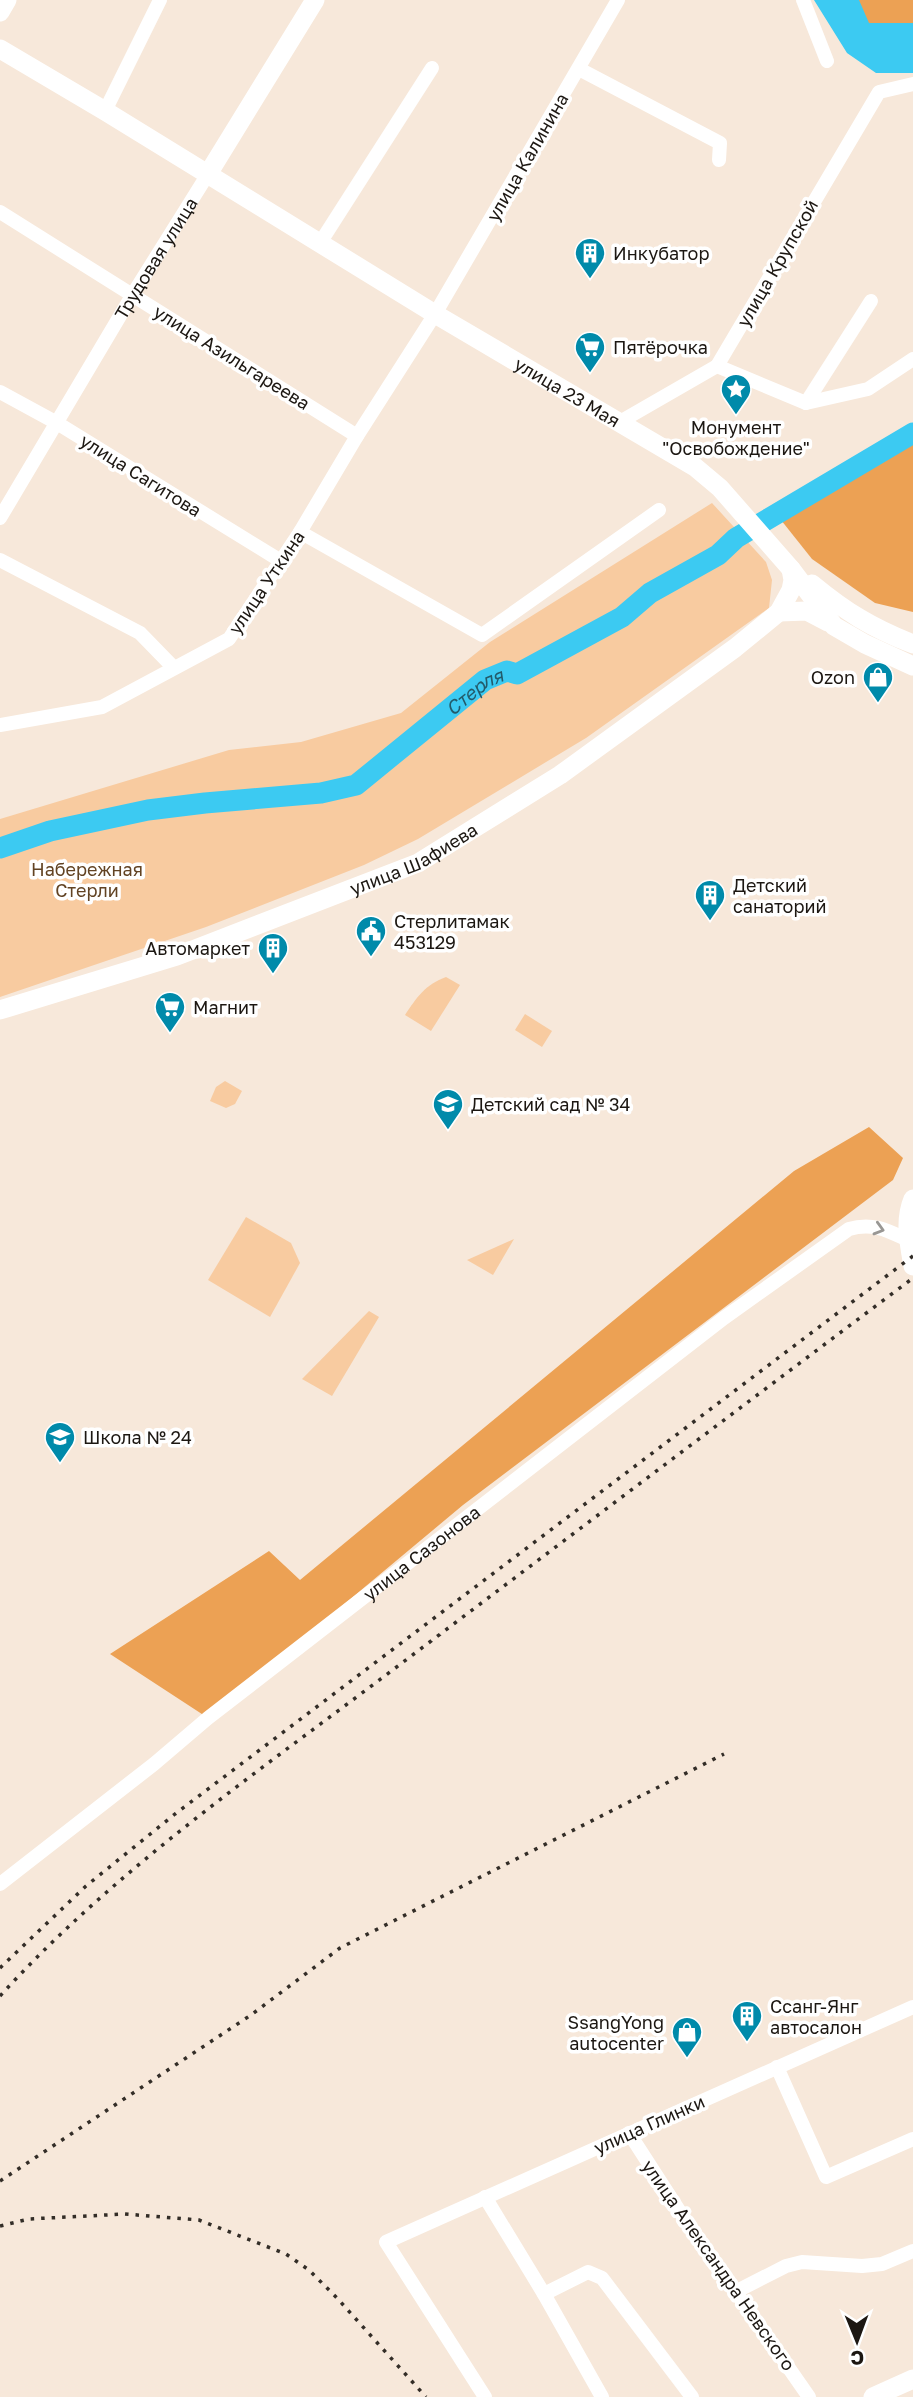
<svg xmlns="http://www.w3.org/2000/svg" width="913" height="2397" viewBox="0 0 913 2397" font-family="'Golos Text',sans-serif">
	<rect width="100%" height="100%" fill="#f7e8da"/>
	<g fill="#f8cba0">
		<path d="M712,503L766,562L772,580L769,608L586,738L418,839L364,865L206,927L0,997V819L229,750L301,742L401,713L490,642Z"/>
		<path d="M446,977L460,985L431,1031L405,1015C416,998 426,984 446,977Z"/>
		<path d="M525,1014L552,1031L542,1047L515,1030Z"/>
		<path d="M225,1081L242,1091L235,1104L226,1108L210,1101L216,1087Z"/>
		<path d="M246,1217L291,1243L300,1263L270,1317L208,1280Z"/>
		<path d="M514,1239L493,1275L467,1260Z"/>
		<path d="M369,1311L379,1317L332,1396L302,1379Z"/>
	</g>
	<g fill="#eca154">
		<path d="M848,0H913V46L874,45Z"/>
		<path d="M913,440V612L875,603L812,559L781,520Z"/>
		<path d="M869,1127L903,1158L893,1180L463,1505L208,1718L110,1654L269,1551L300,1580L794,1171Z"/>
	</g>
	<path fill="#3ccaf2" d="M814,0H859L869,23H913V73H876L847,53Z"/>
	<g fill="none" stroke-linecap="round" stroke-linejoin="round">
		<path stroke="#3ccaf2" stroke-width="21" id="s1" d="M0,848L50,831L148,810L205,803L321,793L356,785L485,680L507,671L517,674L622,617L650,593L718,555L736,538L913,433"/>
		<g stroke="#fff" stroke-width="14">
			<path d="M803,0L827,61"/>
			<path d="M579,69L720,143L719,160"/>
			<path d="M105,111L160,0"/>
			<path d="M0,212L357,436"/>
			<path d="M320,243L432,68"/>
			<path d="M717,366L806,403L868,389L913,359"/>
			<path d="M0,392L57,423L281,561"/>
			<path d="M806,403L871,301"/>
			<path d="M618,423L717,366L879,92L913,84"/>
			<path id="s2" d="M0,518L133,294L208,174"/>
			<path d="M300,532L482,635L659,510"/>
			<path d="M0,560L140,633L174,668"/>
			<path d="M0,725L102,707L229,639L300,532L357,436L435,314L618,0"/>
			<path id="s3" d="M0,1884L154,1764L208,1718L724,1318L849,1229C872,1222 887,1230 908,1240"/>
			<path d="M777,2067L826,2177L913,2139"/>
			<path d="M629,2133L680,2212L809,2397"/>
			<path d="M485,2197L544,2294L602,2397"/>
			<path d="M735,2292L786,2266L802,2262L862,2266L882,2264L913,2251"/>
			<path d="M544,2294L588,2272L602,2278L692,2397"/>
			<path d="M485,2397L386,2242L913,2007"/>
		</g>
		<g stroke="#fff" stroke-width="19">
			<path d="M0,12L7,0"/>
			<path id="s4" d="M0,49L105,111L435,314L695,467L720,488L791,569L834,626L865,644L913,666"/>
			<path d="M208,174L315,0"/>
			<path d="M812,584C846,612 872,628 913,644"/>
			<path d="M779,612L807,611L828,622"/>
			<path id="s5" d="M0,1010L177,956L418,863L560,775L735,648L779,612L791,590L793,580L791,569"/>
			<path d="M913,1199C904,1220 909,1244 913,1266"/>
			<path d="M873,2397L913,2379"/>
		</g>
		<g stroke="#332d27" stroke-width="3.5" stroke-dasharray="3.5 7" stroke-linecap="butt">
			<path d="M0,1968L86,1886L175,1814L913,1256"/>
			<path d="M0,1996C113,1872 252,1776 386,1675C561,1543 737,1410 913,1278"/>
			<path d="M0,2181L251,2015L340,1948L724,1754"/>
			<path d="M0,2226L29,2219L125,2214L199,2220L286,2254L309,2270L337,2298L426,2397"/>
		</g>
	</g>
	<defs><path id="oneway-chevron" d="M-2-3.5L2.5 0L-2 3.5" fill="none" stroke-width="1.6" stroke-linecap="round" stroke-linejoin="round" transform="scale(1.75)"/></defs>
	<use stroke="#999794" href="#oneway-chevron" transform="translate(879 1229) rotate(16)"/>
	<defs>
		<g id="building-pin" transform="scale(1.575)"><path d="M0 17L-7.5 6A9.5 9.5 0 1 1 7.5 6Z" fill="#008aaa" stroke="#fff"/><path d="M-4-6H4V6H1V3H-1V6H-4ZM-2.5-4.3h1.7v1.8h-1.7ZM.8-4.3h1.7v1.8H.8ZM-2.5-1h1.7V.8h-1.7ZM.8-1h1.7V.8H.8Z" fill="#fff"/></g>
		<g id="supermarket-pin" transform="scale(1.575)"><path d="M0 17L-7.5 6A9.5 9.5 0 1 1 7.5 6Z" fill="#008aaa" stroke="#fff"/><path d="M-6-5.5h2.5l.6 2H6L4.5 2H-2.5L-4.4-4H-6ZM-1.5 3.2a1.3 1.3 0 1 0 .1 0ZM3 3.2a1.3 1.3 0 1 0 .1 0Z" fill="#fff"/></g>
		<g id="sight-pin" transform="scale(1.575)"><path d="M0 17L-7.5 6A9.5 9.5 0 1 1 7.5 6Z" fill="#008aaa" stroke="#fff"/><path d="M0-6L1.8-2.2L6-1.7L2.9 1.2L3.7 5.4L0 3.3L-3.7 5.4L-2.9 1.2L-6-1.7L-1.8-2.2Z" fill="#fff"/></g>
		<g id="shop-pin" transform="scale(1.575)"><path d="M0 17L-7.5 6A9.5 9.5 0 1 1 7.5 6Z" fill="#008aaa" stroke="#fff"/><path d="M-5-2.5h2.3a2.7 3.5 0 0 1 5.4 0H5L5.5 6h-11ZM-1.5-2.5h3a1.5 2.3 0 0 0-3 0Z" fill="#fff"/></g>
		<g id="civic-pin" transform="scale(1.575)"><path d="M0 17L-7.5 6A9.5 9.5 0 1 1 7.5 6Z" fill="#008aaa" stroke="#fff"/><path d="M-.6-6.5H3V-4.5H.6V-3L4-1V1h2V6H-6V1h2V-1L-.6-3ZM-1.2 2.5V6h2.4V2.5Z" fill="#fff"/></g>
		<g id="school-pin" transform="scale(1.575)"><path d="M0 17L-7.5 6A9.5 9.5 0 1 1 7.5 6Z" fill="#008aaa" stroke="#fff"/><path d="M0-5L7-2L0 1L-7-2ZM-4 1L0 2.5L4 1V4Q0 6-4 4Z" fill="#fff"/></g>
	</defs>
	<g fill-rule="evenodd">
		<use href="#building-pin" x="590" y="253"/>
		<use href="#supermarket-pin" x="590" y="347"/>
		<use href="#sight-pin" x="736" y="389"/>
		<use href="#shop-pin" x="878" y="677"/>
		<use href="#building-pin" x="710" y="895"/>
		<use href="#civic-pin" x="371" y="931"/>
		<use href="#building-pin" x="273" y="948"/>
		<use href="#supermarket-pin" x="170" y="1007"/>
		<use href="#school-pin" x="448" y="1104"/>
		<use href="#school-pin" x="60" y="1437"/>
		<use href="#building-pin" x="747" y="2016"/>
		<use href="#shop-pin" x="687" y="2032"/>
	</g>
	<g text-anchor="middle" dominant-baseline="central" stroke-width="7" stroke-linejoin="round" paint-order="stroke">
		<g font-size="18" fill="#1c1712" stroke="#fff">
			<text transform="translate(527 157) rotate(-60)">улица Калинина</text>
			<text stroke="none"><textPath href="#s2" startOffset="303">Трудовая улица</textPath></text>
			<text transform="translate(777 263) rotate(-60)">улица Крупской</text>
			<text transform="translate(232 357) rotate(32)">улица Азильгареева</text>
			<text stroke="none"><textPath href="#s4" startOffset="663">улица 23 Мая</textPath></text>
			<text transform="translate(141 475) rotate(32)">улица Сагитова</text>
			<text transform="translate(266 582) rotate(-56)">улица Уткина</text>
			<text stroke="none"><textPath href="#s5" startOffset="441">улица Шафиева</textPath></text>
			<text stroke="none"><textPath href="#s3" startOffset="536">улица Сазонова</textPath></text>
			<text transform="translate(649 2124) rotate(-24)">улица Глинки</text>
			<text transform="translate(719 2265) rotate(55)">улица Александра Невского</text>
		</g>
		<g font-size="18" fill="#1c1712" stroke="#fff" text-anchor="start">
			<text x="613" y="253">Инкубатор</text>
			<text x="613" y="347">Пятёрочка</text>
			<text x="736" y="427" text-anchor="middle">Монумент<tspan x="736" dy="21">"Освобождение"</tspan></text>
			<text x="855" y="677" text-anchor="end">Ozon</text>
			<text x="733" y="885">Детский<tspan x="733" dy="21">санаторий</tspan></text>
			<text x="394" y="921">Стерлитамак<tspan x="394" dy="21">453129</tspan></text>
			<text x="250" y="948" text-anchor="end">Автомаркет</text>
			<text x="193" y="1007">Магнит</text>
			<text x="471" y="1104">Детский сад № 34</text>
			<text x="83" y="1437">Школа № 24</text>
			<text x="770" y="2006">Ссанг-Янг<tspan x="770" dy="21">автосалон</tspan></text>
			<text x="664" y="2022" text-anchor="end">SsangYong<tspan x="664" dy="21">autocenter</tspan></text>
		</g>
		<g font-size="18" fill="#624323" stroke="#fff">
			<text x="87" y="869">Набережная<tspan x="87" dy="21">Стерли</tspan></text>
		</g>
		<g font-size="19" font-style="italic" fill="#235b6b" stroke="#fff">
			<text stroke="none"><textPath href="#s1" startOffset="514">Стерля</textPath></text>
		</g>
	</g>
	<g transform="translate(857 2341) rotate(179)" stroke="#ffffff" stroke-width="5" paint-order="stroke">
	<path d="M0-5L12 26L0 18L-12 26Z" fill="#1c1712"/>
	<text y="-10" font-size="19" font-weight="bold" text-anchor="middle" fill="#1c1712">С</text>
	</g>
</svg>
